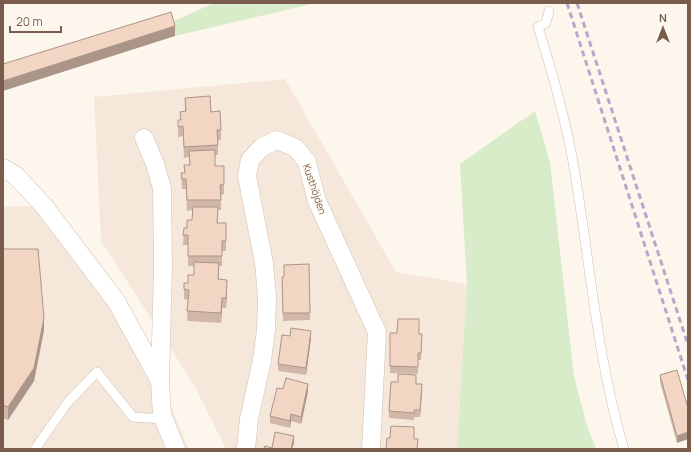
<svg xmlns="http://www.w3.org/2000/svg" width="691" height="452" viewBox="0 0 691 452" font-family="Manrope,sans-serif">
	<rect width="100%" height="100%" fill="#fdf6ec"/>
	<g fill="#f5e8da">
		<path d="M285,79L396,272L467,284L457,449H226L194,385L101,241L94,97Z"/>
		<path d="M44,206L160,381L189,449H3V207Z"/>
	</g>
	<g fill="#d8ecc9">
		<path d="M214,3H316L175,36L171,22Z"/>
		<path d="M535,111L550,162L574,376L587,426L596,449H457L467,284L460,164Z"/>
	</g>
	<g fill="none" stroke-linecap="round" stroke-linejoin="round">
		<g stroke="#d1beb0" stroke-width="10">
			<g id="service">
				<path d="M549,11L546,23L538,27C552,71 565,117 573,162C590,258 596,356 624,449"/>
				<path d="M35,449L68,402L97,372L133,417L163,419"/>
			</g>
		</g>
		<g stroke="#d1beb0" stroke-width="19">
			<g id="minor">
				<path d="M144,138L155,164L162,188L163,266L160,381L162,415L176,449"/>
				<path d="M3,168L15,175L44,206L116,301L160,381"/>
				<path d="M246,449L249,419L262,360L266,330L267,297L264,263L247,176L250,160L262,147L277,140L296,148L307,162L317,201L377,332L371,449"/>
			</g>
		</g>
		<use href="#service" stroke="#fff" stroke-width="9"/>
		<use href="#minor" stroke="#fff" stroke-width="18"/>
		<g stroke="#b9a8c9" stroke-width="3" stroke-dasharray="6 4" stroke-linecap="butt">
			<path d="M567,3L688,380"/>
			<path d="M577,3L688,345"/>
		</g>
	</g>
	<g fill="#d1b7a8">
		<path d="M185,98L211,112L221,130V140H218V155H215V166H224V194L221,195V210H218V223H226V251H222V266H219V279L227,290L226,308H222L221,323L187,321L188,300L184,299V289L194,275V266H188V245H183L184,228H187L192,220V210L187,211L186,189H182L181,173H184L190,165L189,157L184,158L183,136L178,137V120H180V112L185,111Z"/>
		<path d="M3,249L44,330L34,381L8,420L3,418Z"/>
		<path d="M309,264L310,320L283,321L282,277H284Z"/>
		<path d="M390,333L419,334L422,341L421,360H418V374L390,373Z"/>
		<path d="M311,338L306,375L278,371V364Z"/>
		<path d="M660,375L688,408L677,443L660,382Z"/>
		<path d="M283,389L308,391L301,424L291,421L290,428L270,423V416Z"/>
		<path d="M422,391L420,417H414V420L389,418V411Z"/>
	</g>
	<g fill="#aa9588">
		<path d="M175,26V36L3,91V81Z"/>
		<path d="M227,280V290L226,308V298Z"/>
		<path d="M222,298V308L221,323V313Z"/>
		<path d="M44,318V330L34,381L8,420V407Z"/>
		<path d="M311,331V338L306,375V368Z"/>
		<path d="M308,384V391L301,424V417Z"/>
		<path d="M422,384V391L420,417V410Z"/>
		<path d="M291,414V421L290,428V421Z"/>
		<path d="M688,432V439L677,443V436Z"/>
		<path d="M294,436V443L292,449H291Z"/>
	</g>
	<g fill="#f3d5c3" stroke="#aa9588">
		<path d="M171,12L175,26L3,81V64Z"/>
		<path d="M210,96L211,112L220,111L221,130H217L218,145L184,147L183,126L178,127V120H181L180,112L186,111L185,98Z"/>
		<path d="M215,150V166H224V184L220,185L221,200H187L186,179H182L181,173H185L184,165H190L189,151Z"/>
		<path d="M193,207H218L217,223H226V241H222V256H188V235H183L184,228H187V220H192Z"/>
		<path d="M3,249H38L44,318L34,368L8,407L3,405Z"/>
		<path d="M194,262L219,263L218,279L227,280L226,298H222L221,313L187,311L189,290L184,289V283H188V275H194Z"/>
		<path d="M309,264L310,313H283L282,277H284V265Z"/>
		<path d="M398,319H419V334H422L421,353H418V367L390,366V333H397Z"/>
		<path d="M291,328L311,331L306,368L278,364L282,335L290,336Z"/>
		<path d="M677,370L688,408V432L677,436L660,375Z"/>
		<path d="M398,374L416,375V384H422L420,410H414V413L389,411L391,382H398Z"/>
		<path d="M286,378L308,384L301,417L291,414L290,421L270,416L277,388L283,389Z"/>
		<path d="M391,426L414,427V439H418L417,449H386L387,438H390Z"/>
		<path d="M275,432L294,436L291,449H264L265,446L272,448Z"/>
	</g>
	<g text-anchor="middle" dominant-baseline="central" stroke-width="3.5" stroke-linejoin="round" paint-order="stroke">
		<g font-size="10" fill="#7a5c4d" stroke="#fffaf3">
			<text transform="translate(315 189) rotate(71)">Kusthöjden</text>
		</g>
	</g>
	<rect width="691" height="452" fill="none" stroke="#7a5c4d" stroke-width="8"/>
	<g transform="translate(663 28)" stroke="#fffaf3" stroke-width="3" paint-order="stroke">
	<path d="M0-3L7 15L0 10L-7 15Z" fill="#7a5c4d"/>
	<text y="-6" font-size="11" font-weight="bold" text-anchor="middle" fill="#7a5c4d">N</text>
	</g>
	<path d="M10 26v6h51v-6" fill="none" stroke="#7a5c4d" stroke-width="2"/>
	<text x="16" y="26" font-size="12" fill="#7a5c4d" stroke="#fffaf3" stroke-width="3" paint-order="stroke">20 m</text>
</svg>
